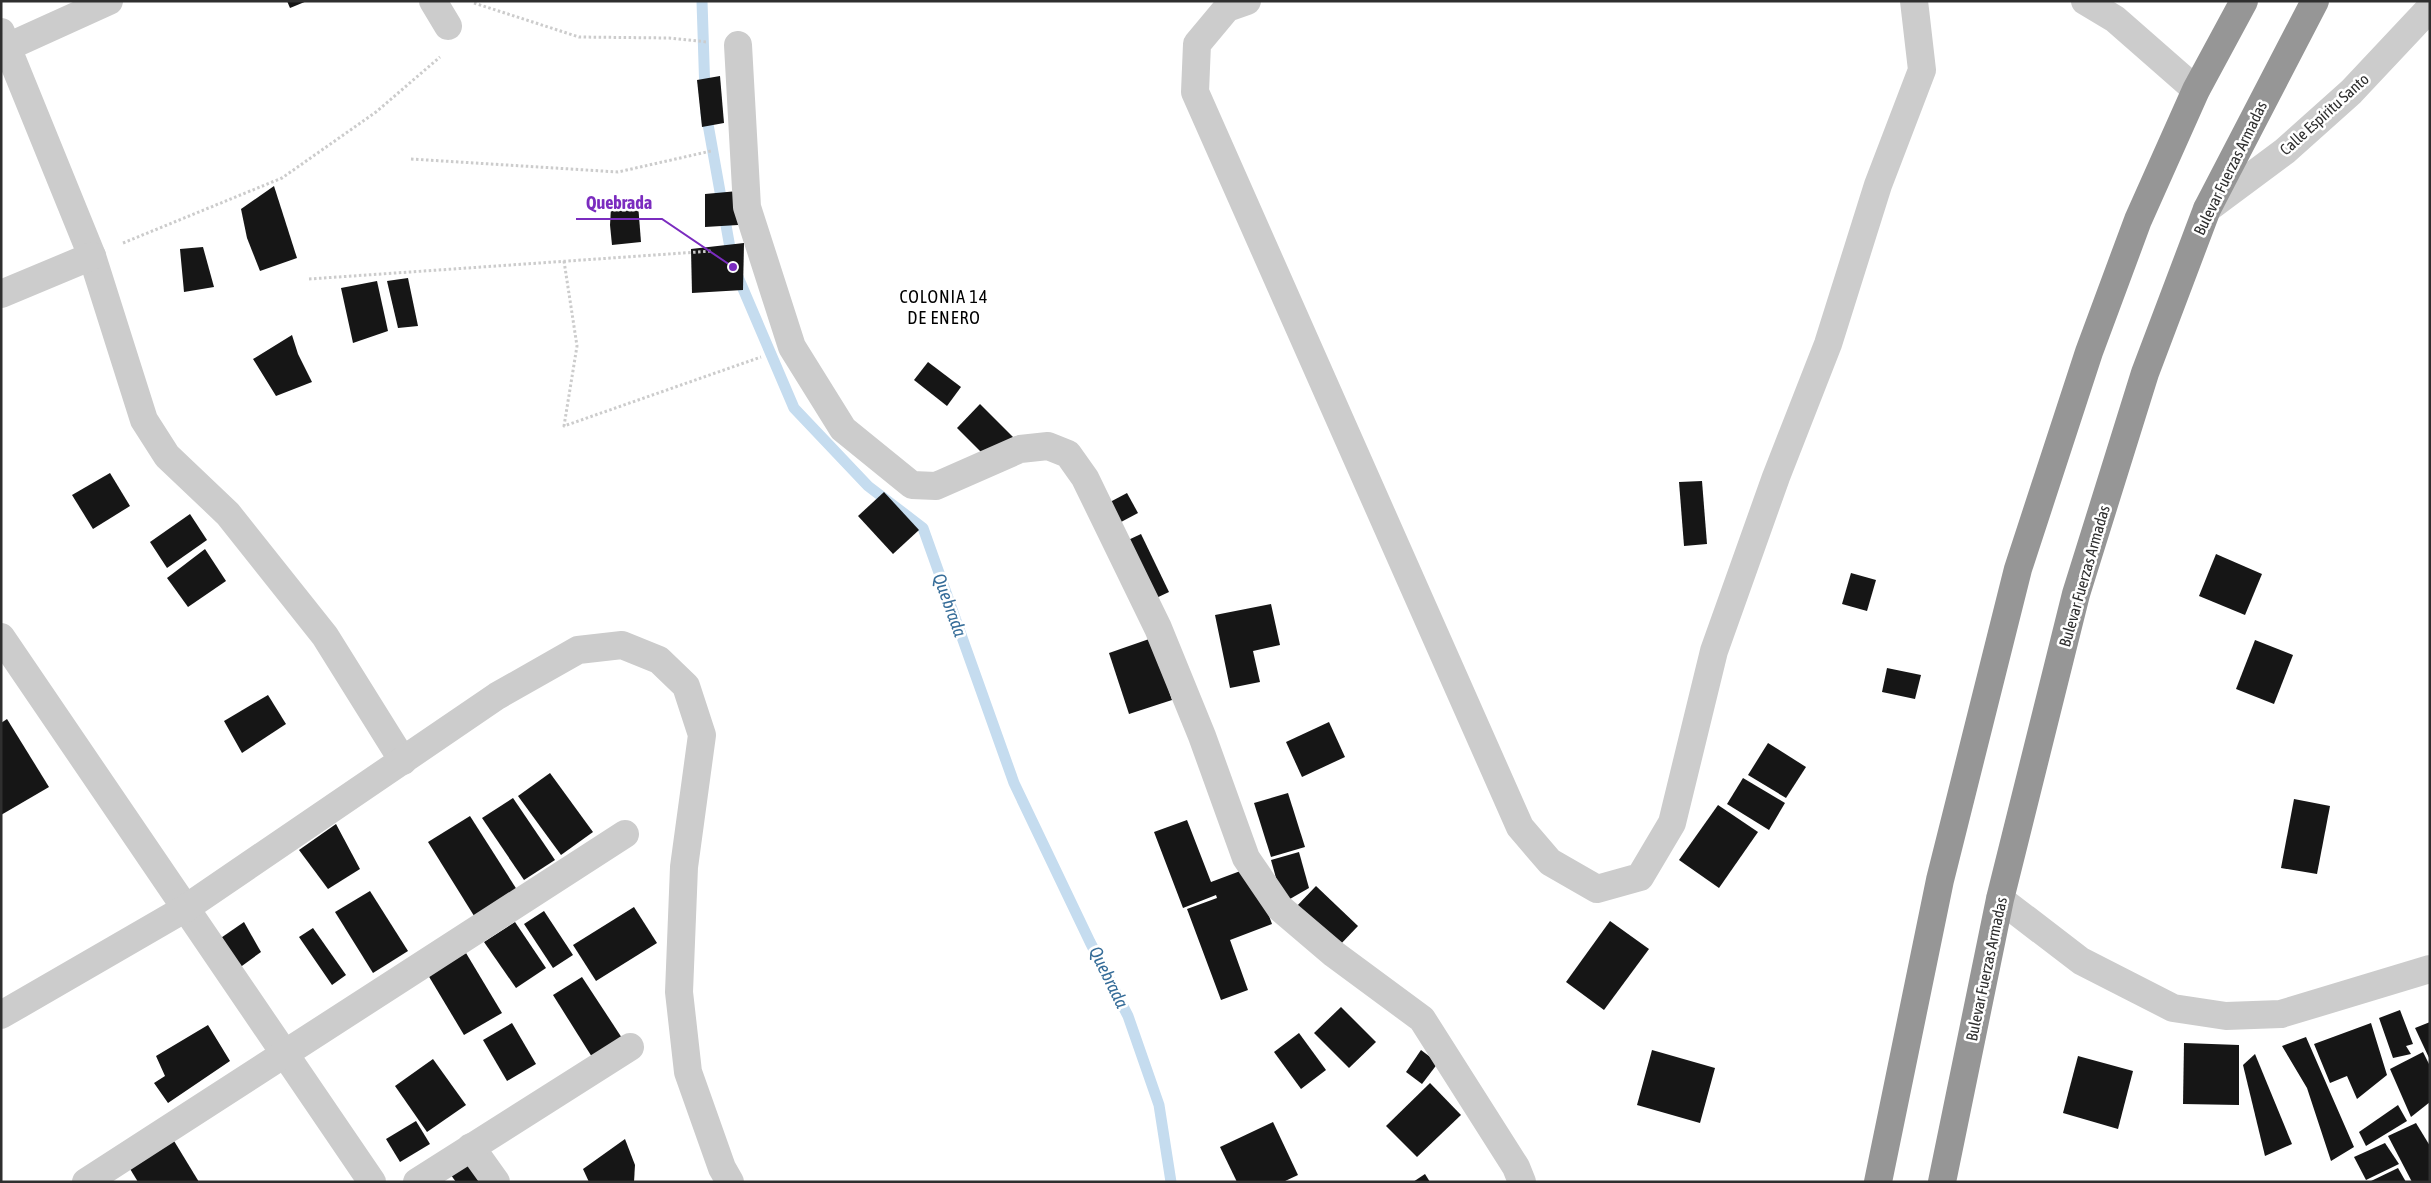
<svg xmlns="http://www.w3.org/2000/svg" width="2431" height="1183" viewBox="0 0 2431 1183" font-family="'Asap Condensed',sans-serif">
	<rect width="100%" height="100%" fill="#fff"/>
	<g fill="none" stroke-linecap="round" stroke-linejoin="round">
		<g stroke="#c5dcef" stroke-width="11">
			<path d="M702,1L705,94"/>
			<path d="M706,113L732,259"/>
			<path d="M738,277L794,408L868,486L923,528L1014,783L1090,942L1128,1016L1159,1105L1171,1182"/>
		</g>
	</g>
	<g fill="#161616">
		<path d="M287,1H307L290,8Z"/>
		<path d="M720,76L724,123L702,127L697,80Z"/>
		<path d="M274,186L297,258L260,271L247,238L241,209Z"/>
		<path d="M738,191V225L705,227V194Z"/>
		<path d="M638,204L641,242L612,245L610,225L611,208Z"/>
		<path d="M744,243L743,290L692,293L691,249Z"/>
		<path d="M203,247L214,287L184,292L180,249Z"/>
		<path d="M408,278L418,326L398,328L387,281Z"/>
		<path d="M377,281L388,331L353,343L341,288Z"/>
		<path d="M292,335L298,354L312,382L276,396L253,359Z"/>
		<path d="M928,362L961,387L947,406L914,380Z"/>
		<path d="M980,404L1022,446L998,469L957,428Z"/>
		<path d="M110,473L130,506L93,529L72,495Z"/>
		<path d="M1702,481L1707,544L1684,546L1679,482Z"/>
		<path d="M884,492L919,530L893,554L858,516Z"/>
		<path d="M1127,493L1138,513L1106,530L1095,510Z"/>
		<path d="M190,514L207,540L167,568L150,542Z"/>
		<path d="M1141,534L1169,592L1139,606L1111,548Z"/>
		<path d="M205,549L226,581L188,607L167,578Z"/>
		<path d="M2216,554L2262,574L2245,615L2199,596Z"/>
		<path d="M1851,573L1876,580L1867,611L1842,604Z"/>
		<path d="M1271,604L1280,645L1253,651L1260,682L1230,688L1215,615Z"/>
		<path d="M1152,638L1172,700L1129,714L1109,653Z"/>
		<path d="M2255,640L2293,655L2274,704L2236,689Z"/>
		<path d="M1887,668L1921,675L1915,699L1882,692Z"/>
		<path d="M268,695L286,724L242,753L224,721Z"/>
		<path d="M7,719L49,787L1,815V723Z"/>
		<path d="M1329,722L1345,757L1302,777L1286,742Z"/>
		<path d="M1768,743L1806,767L1786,798L1748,775Z"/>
		<path d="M550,773L593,832L561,855L518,796Z"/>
		<path d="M1743,778L1785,803L1769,830L1727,804Z"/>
		<path d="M1288,793L1305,847L1271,857L1254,803Z"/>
		<path d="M513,798L555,860L524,880L482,818Z"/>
		<path d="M2294,799L2330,806L2317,874L2281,868Z"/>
		<path d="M1718,805L1758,832L1719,888L1679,860Z"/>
		<path d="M470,816L519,893L476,919L428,842Z"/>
		<path d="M1187,820L1211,882L1251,867L1272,924L1230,940L1248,990L1221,1000L1187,909L1217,898L1216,895L1183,908L1154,832Z"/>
		<path d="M336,824L360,869L328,889L299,850Z"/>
		<path d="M1299,852L1309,888L1283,903L1271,860Z"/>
		<path d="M1316,886L1358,926L1338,947L1295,908Z"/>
		<path d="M370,891L408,951L373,973L335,912Z"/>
		<path d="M634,907L657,943L596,981L573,945Z"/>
		<path d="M544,911L573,955L553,968L524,924Z"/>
		<path d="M1610,921L1649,949L1604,1010L1566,982Z"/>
		<path d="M244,922L261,952L235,971L215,942Z"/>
		<path d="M515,922L546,968L516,988L484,942Z"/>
		<path d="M313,928L346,975L332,985L299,937Z"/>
		<path d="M466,953L502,1013L464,1035L428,975Z"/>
		<path d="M582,977L622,1038L592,1057L553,995Z"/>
		<path d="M1341,1007L1376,1042L1349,1068L1314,1033Z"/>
		<path d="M2400,1010L2413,1044L2406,1046L2411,1054L2393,1058L2379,1018Z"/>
		<path d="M2430,1022V1060L2415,1028Z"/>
		<path d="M512,1023L536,1064L507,1081L483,1040Z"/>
		<path d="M2371,1023L2387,1075L2357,1099L2347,1076L2330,1083L2314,1044Z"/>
		<path d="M208,1025L230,1061L168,1103L154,1083L165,1076L156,1056Z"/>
		<path d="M1299,1033L1326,1070L1301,1089L1274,1052Z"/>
		<path d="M2306,1037L2354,1147L2331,1161L2307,1088L2282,1046Z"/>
		<path d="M2184,1043L2239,1045V1105L2183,1104Z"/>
		<path d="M1421,1050L1438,1063L1422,1084L1406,1072Z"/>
		<path d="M1652,1050L1715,1068L1700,1123L1637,1105Z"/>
		<path d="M2423,1052L2430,1066V1102L2411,1117L2390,1069Z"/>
		<path d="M2255,1054L2292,1144L2265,1156L2243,1065Z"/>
		<path d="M2078,1056L2133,1071L2118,1129L2063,1113Z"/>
		<path d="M433,1059L466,1105L427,1132L395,1086Z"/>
		<path d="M1430,1083L1461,1115L1417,1157L1386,1126Z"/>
		<path d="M2398,1105L2407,1121L2366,1146L2359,1132Z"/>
		<path d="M416,1121L430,1144L400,1162L386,1139Z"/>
		<path d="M1273,1122L1298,1175L1283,1182H1237L1220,1147Z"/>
		<path d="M2416,1123L2430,1146V1182H2412L2388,1136Z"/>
		<path d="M168,1131L199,1182H138L124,1159Z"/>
		<path d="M625,1139L635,1165L634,1182H589L583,1169Z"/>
		<path d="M2385,1143L2399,1164L2366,1180L2354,1157Z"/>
		<path d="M470,1156L488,1182H456L448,1171Z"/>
		<path d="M2398,1168L2406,1182H2369Z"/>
		<path d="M1425,1174L1430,1182H1413Z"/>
	</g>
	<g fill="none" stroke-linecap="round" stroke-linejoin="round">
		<g stroke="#ccc" stroke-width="3" stroke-dasharray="2.5 2.5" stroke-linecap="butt">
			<path d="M474,3L579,37L669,38L707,42"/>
			<path d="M411,159L618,172L711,151"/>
			<path d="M123,243L282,178L376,112L440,57"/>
			<path d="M564,261L577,346L564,426L761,357"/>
			<path d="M309,279L712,251"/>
		</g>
		<g stroke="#ccc" stroke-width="28">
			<path d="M433,1L448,26"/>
			<path d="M1247,1L1227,8L1197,44L1195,92L1520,827L1550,862L1597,889L1640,877L1672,823L1714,651L1776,477L1828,344L1878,185L1922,70L1914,1"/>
			<path d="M2085,1L2115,19L2196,90"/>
			<path d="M1,32L92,256L144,420L167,456L228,514L325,636L403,761"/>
			<path d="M738,45L747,207L792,347L843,429L912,485L936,486L1020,449L1048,446L1068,454L1085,478L1158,628L1202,736L1246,858L1280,908L1334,954L1422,1019L1516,1167L1522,1182"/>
			<path d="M1,50L109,1"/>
			<path d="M2207,209L2285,151L2351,92L2430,8"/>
			<path d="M1,294L92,256"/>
			<path d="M1,637L372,1182"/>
			<path d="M2000,899L2081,961L2173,1008L2226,1016L2281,1014L2430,969"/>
			<path d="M1,1015L186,908L497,696L578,650L622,645L659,660L686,686L702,735L684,867L679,992L688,1072L722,1168L730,1182"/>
			<path d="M471,1147L496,1182"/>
			<path d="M86,1182L625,834"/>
			<path d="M417,1182L630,1047"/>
		</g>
		<g stroke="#969696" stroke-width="28">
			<path d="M1878,1182L1940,880L2018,569L2089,352L2138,220L2196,90L2244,1"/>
			<path d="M1942,1182L2000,899L2076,594L2145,373L2207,209L2315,1"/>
		</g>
	</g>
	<g text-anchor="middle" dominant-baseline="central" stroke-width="5" stroke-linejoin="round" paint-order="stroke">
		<g font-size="16" fill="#2f2f2f" stroke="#fff">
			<text transform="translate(2324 114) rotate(-42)">Calle Espíritu Santo</text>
			<text transform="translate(2230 168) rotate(-64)">Bulevar Fuerzas Armadas</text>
			<text transform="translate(2084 576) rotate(-74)">Bulevar Fuerzas Armadas</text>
			<text transform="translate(1986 969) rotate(-78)">Bulevar Fuerzas Armadas</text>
		</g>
		<g font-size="18" letter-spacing="1" fill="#000" stroke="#fff">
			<text x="944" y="296">COLONIA 14<tspan x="944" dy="21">DE ENERO</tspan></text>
		</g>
		<g font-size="18" font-style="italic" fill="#356c98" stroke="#fff">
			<text transform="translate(950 605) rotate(70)">Quebrada</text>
			<text transform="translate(1109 977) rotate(64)">Quebrada</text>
		</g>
	</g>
	<path fill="none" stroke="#7b2cbf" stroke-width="2" d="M733 267L662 219H576"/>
	<circle fill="#7b2cbf" stroke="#fff" stroke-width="2" cx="733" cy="267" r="5"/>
	<g font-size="18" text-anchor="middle" font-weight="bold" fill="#7b2cbf" stroke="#fff" stroke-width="5" stroke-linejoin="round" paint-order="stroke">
		<text x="619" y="209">Quebrada</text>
	</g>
	<rect width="2431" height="1183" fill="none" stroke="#2f2f2f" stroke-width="5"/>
</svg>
